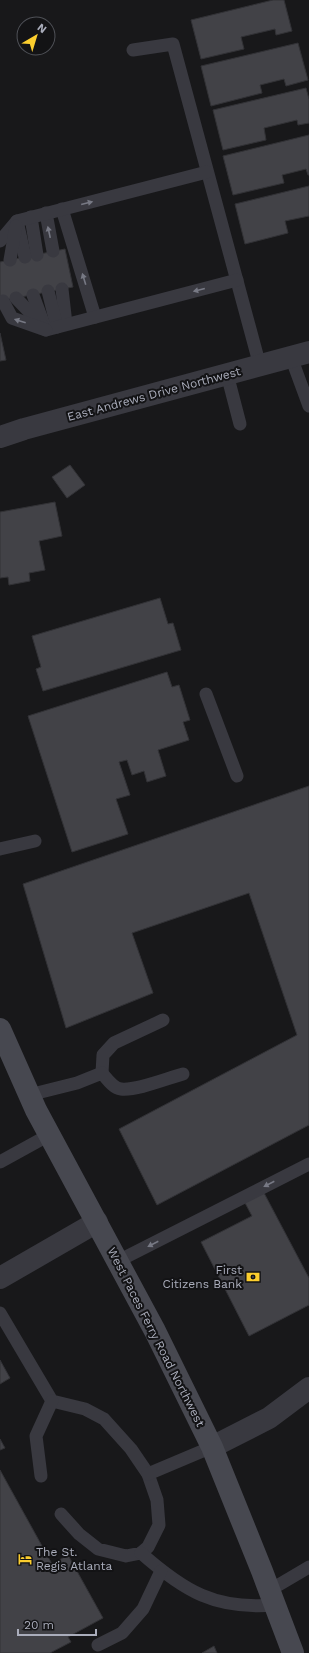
<svg xmlns="http://www.w3.org/2000/svg" width="309" height="1653" viewBox="0 0 309 1653" font-family="'Work Sans',sans-serif">
	<rect width="100%" height="100%" fill="#18181a"/>
	<g fill="#424247" stroke="#323236">
		<path d="M273,0H284L292,31L276,35L275,29L241,37L244,49L201,59L191,20Z"/>
		<path d="M298,43L308,80L286,86L284,79L260,85L262,93L211,106L201,66Z"/>
		<path d="M306,88L309,99V123L298,125L297,120L264,128L266,140L223,150L213,110Z"/>
		<path d="M309,135V175H308L306,169L282,175L284,183L233,195L223,156Z"/>
		<path d="M309,186V216L285,221L288,233L245,244L235,204Z"/>
		<path d="M65,249L73,287L0,301V262Z"/>
		<path d="M0,333L6,360L0,361Z"/>
		<path d="M70,465L85,485L67,498L52,477Z"/>
		<path d="M55,502L62,536L39,541L45,570L29,573L30,581L9,585L8,577L0,578V512Z"/>
		<path d="M160,598L168,624L173,623L181,650L43,691L36,669L41,667L32,636Z"/>
		<path d="M167,672L172,687L179,685L190,720L183,722L189,740L158,750L166,776L147,782L144,771L132,775L127,760L119,762L130,795L116,799L128,834L72,852L28,716Z"/>
		<path d="M309,786V1125L157,1205L119,1129L297,1035L249,893L132,933L153,993L66,1028L23,884Z"/>
		<path d="M263,1191L309,1278V1305L249,1336L201,1242L252,1216L244,1201Z"/>
		<path d="M0,1360L10,1378L0,1384Z"/>
		<path d="M0,1439L5,1448L0,1450Z"/>
		<path d="M0,1470L52,1564L68,1555L103,1618L68,1637L71,1642L50,1653H0Z"/>
		<path d="M214,1646L217,1653H202Z"/>
	</g>
	<g fill="none" stroke-linecap="round" stroke-linejoin="round">
		<g stroke="#393940" stroke-width="13">
			<path d="M133,50L173,44L260,366"/>
			<path d="M62,209L95,317"/>
			<path d="M46,213L53,251"/>
			<path d="M31,217L37,255"/>
			<path d="M0,241L17,221"/>
			<path d="M25,257L17,221L207,172"/>
			<path d="M10,260L16,226"/>
			<path d="M62,289L66,324"/>
			<path d="M48,291L57,327"/>
			<path d="M33,295L46,330L237,280"/>
			<path d="M16,298L42,325"/>
			<path d="M3,301L12,318L46,330"/>
			<path d="M291,357L309,406"/>
			<path d="M227,374L240,424"/>
			<path d="M206,694L237,776"/>
			<path d="M0,849L35,841"/>
			<path d="M102,1073L103,1055L114,1043L163,1020"/>
			<path d="M29,1095L77,1083L102,1073C107,1079 113,1088 121,1089C136,1091 168,1078 183,1074"/>
			<path d="M0,1162L49,1135"/>
			<path d="M118,1261L309,1164"/>
			<path d="M0,1313L52,1401L85,1409L104,1419L131,1449L148,1474L157,1500L159,1525L148,1547L141,1553L126,1556L98,1549L79,1534L61,1514"/>
			<path d="M148,1474L212,1447"/>
			<path d="M41,1476L36,1436L52,1401"/>
			<path d="M141,1553C184,1591 215,1610 275,1605"/>
			<path d="M270,1590L309,1567"/>
			<path d="M98,1645L122,1633L143,1609L161,1571"/>
		</g>
		<g stroke="#393940" stroke-width="22">
			<path d="M0,437L24,429L309,352"/>
			<path d="M0,1278L97,1222"/>
			<path d="M212,1447L269,1418L309,1388"/>
		</g>
		<path stroke="#474850" stroke-width="22" d="M0,1029L36,1110L155,1331L212,1447L262,1571L293,1653"/>
	</g>
	<defs><path id="oneway-solid" d="M-6-.8H1V-3.2L6.5 0L1 3.2V.8H-6Z"/></defs>
	<g fill="#777984">
		<use href="#oneway-solid" transform="translate(87 203) rotate(-14)"/>
		<use href="#oneway-solid" transform="translate(49 232) rotate(-102)"/>
		<use href="#oneway-solid" transform="translate(84 279) rotate(-107)"/>
		<use href="#oneway-solid" transform="translate(199 290) rotate(166)"/>
		<use href="#oneway-solid" transform="translate(20 321) rotate(-162)"/>
		<use href="#oneway-solid" transform="translate(269 1184) rotate(153)"/>
		<use href="#oneway-solid" transform="translate(153 1244) rotate(153)"/>
	</g>
	<defs>
		<g id="bank-bare" transform="scale(1.08)"><path d="M-6-4H6V4H-6ZM0-2.3a2.3 2.3 0 1 0 0 4.6a2.3 2.3 0 1 0 0-4.6Z" fill="#fcce2e" stroke="#131315" stroke-width="2.5" paint-order="stroke"/></g>
		<g id="hotel-bare" transform="scale(1.08)"><path d="M-6-4.5h1.5V1H6V5H4.5V3h-9V5H-6ZM-4 0a1.8 1.8 0 1 1 3.6 0ZM.5 0V-2.5h3Q6-2.5 6 0Z" fill="#fcce2e" stroke="#131315" stroke-width="2.5" paint-order="stroke"/></g>
	</defs>
	<g fill-rule="evenodd">
		<use href="#bank-bare" x="253" y="1277"/>
		<use href="#hotel-bare" x="25" y="1559"/>
	</g>
	<g text-anchor="middle" dominant-baseline="central" stroke-width="4" stroke-linejoin="round" paint-order="stroke">
		<g font-size="12" fill="#aaadbb" stroke="#131315">
			<text transform="translate(154 394) rotate(-15)">East Andrews Drive Northwest</text>
			<text transform="translate(156 1337) rotate(63)">West Paces Ferry Road Northwest</text>
		</g>
		<g font-size="12" fill="#aaadbb" stroke="#131315" text-anchor="end">
			<text x="242" y="1270">First<tspan x="242" dy="14">Citizens Bank</tspan></text>
			<text x="36" y="1552" text-anchor="start">The St.<tspan x="36" dy="14">Regis Atlanta</tspan></text>
		</g>
	</g>
	<g transform="translate(36 36) rotate(38)"><circle r="19" fill="#131315" stroke="#4f5157"/>
	<path d="M0-3L7 15L0 10L-7 15Z" fill="#fcce2e"/>
	<text y="-6" font-size="11" font-weight="bold" text-anchor="middle" fill="#aaadbb">N</text>
	</g>
	<path d="M18 1629v6h78v-6" fill="none" stroke="#aaadbb" stroke-width="2"/>
	<text x="24" y="1629" font-size="12" fill="#aaadbb" stroke="#131315" stroke-width="3" paint-order="stroke">20 m</text>
</svg>
